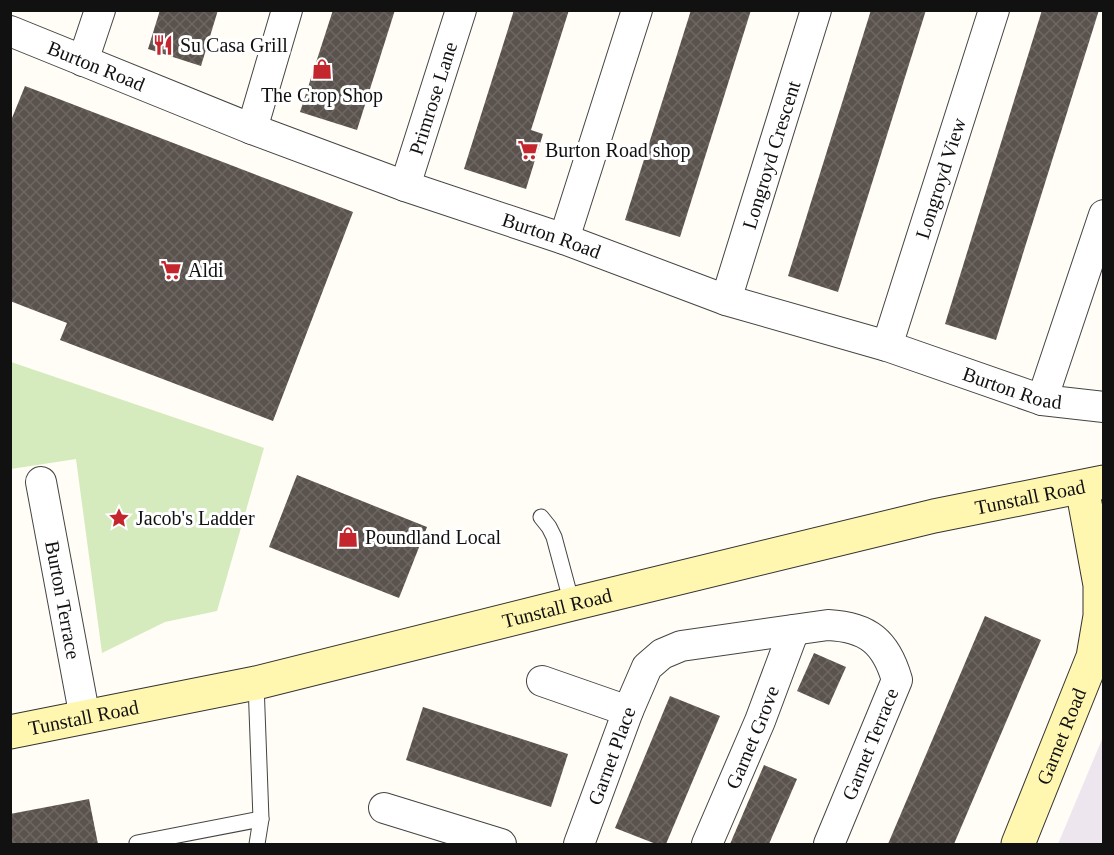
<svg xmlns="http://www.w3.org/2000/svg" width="1114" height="855" viewBox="0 0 1114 855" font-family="Georgia,serif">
	<defs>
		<pattern id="building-cross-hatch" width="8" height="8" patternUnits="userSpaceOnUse" patternTransform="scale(1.5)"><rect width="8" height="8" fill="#5a524d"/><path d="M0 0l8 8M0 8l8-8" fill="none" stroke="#6d6662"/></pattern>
	</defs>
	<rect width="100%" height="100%" fill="#fffdf5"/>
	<path fill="#eee6ef" d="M1103,737V844H1058Z"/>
	<path fill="#d5ebbd" d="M11,362L264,448L217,611L165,622L102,653L76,459L11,469Z"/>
	<g fill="url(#building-cross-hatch)">
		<path d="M160,10H218L201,66L148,49Z"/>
		<path d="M333,10H395L357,130L300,112Z"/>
		<path d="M514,10H569L531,130L543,134L526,189L464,169Z"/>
		<path d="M691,10H751L680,237L625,220Z"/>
		<path d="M871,10H926L838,292L788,276Z"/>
		<path d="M1042,10H1099L996,340L945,324Z"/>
		<path d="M25,86L353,212L273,421L60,340L67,323L10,301V123Z"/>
		<path d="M297,475L427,527L399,598L269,547Z"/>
		<path d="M985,616L1041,640L954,844H888Z"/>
		<path d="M814,653L846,667L829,705L797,691Z"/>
		<path d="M670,696L720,716L666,844H656L615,828Z"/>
		<path d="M423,707L568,754L551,807L406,760Z"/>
		<path d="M764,765L797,779L769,844H730Z"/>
		<path d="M89,799L98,844H10V814Z"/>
	</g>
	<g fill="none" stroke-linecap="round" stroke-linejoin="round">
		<g stroke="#444" stroke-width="17">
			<g id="lane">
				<path d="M541,517L549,527L554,537L572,604"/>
				<path d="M256,683L261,819L257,844"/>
				<path d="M137,843L261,819"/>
			</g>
		</g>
		<g stroke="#444" stroke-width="32">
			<g id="street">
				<path id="s1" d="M10,31L252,129L405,186L564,239L726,300L887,346L1042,400L1104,407"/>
				<path d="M83,61L100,10"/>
				<path d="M252,129L287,10"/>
				<path id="s2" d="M405,186L461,10"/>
				<path d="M564,239L637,10"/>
				<path id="s3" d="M726,300L816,10"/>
				<path id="s4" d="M887,346L994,10"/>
				<path d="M1042,400L1104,215"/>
				<path id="s5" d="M41,482L85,718"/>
				<path d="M542,681L628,711"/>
				<path d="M384,808L501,844"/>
				<path id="s6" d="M579,844L628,711L647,667L662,654L681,646L828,625C868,627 886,642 897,680L829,844"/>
				<path id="s7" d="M707,844L760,721L794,630"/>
			</g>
		</g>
		<g stroke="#333" stroke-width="35">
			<g id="secondary">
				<path id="s8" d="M10,732L256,683L572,604L934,516L1104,482"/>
				<path id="s9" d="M1018,844L1093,657L1100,616V585L1082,487"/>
			</g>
		</g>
		<use href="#lane" stroke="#fff" stroke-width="15"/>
		<use href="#street" stroke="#fff" stroke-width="30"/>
		<use href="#secondary" stroke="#fff6b0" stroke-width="33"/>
	</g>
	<defs>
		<g id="restaurant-bare" transform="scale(1.62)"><path d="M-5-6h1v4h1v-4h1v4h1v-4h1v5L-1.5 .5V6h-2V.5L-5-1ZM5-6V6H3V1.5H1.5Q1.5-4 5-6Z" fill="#c4262e" stroke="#fff" stroke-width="2.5" paint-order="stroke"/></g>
		<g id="shop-bare" transform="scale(1.62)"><path d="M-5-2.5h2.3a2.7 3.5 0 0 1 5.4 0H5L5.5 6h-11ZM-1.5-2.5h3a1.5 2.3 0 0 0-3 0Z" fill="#c4262e" stroke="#fff" stroke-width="2.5" paint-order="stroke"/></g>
		<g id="supermarket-bare" transform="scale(1.62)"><path d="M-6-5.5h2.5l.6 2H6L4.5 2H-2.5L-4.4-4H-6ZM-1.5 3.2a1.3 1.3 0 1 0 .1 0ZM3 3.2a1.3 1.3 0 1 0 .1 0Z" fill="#c4262e" stroke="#fff" stroke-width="2.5" paint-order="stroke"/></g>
		<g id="sight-bare" transform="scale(1.62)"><path d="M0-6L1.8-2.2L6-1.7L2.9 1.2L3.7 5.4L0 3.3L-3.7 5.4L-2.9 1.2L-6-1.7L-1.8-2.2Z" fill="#c4262e" stroke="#fff" stroke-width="2.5" paint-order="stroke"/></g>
	</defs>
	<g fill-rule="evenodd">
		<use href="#restaurant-bare" x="163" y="45"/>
		<use href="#shop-bare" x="322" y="69"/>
		<use href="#supermarket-bare" x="528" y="150"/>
		<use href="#supermarket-bare" x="171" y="270"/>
		<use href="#sight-bare" x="119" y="518"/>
		<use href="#shop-bare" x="348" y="537"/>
	</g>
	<g text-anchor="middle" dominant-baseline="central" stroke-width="6" stroke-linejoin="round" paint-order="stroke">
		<g font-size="20" fill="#111" stroke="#fff" text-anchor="start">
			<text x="180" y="45">Su Casa Grill</text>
			<text x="322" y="95" text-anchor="middle">The Crop Shop</text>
			<text x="545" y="150">Burton Road shop</text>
			<text x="188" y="270">Aldi</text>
			<text x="136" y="518">Jacob's Ladder</text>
			<text x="365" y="537">Poundland Local</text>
		</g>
		<g font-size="20" fill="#111" stroke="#fff">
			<text stroke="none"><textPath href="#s1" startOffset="93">Burton Road</textPath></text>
			<text stroke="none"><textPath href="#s2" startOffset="92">Primrose Lane</textPath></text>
			<text stroke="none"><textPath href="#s3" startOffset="152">Longroyd Crescent</textPath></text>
			<text stroke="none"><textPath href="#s4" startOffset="176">Longroyd View</textPath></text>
			<text stroke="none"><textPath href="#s1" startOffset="579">Burton Road</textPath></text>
			<text stroke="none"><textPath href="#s1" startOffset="1065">Burton Road</textPath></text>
			<text stroke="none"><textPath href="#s8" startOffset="1047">Tunstall Road</textPath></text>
			<text stroke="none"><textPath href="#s5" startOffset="120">Burton Terrace</textPath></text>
			<text stroke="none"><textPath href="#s8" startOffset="561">Tunstall Road</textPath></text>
			<text stroke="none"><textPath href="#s8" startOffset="75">Tunstall Road</textPath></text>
			<text stroke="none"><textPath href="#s9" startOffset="116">Garnet Road</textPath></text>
			<text stroke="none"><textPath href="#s7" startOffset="116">Garnet Grove</textPath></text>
			<text transform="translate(870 744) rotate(-68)">Garnet Terrace</text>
			<text stroke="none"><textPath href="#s6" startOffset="94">Garnet Place</textPath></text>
		</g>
	</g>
	<rect width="1114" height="855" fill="none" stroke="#111111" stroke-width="24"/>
</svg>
